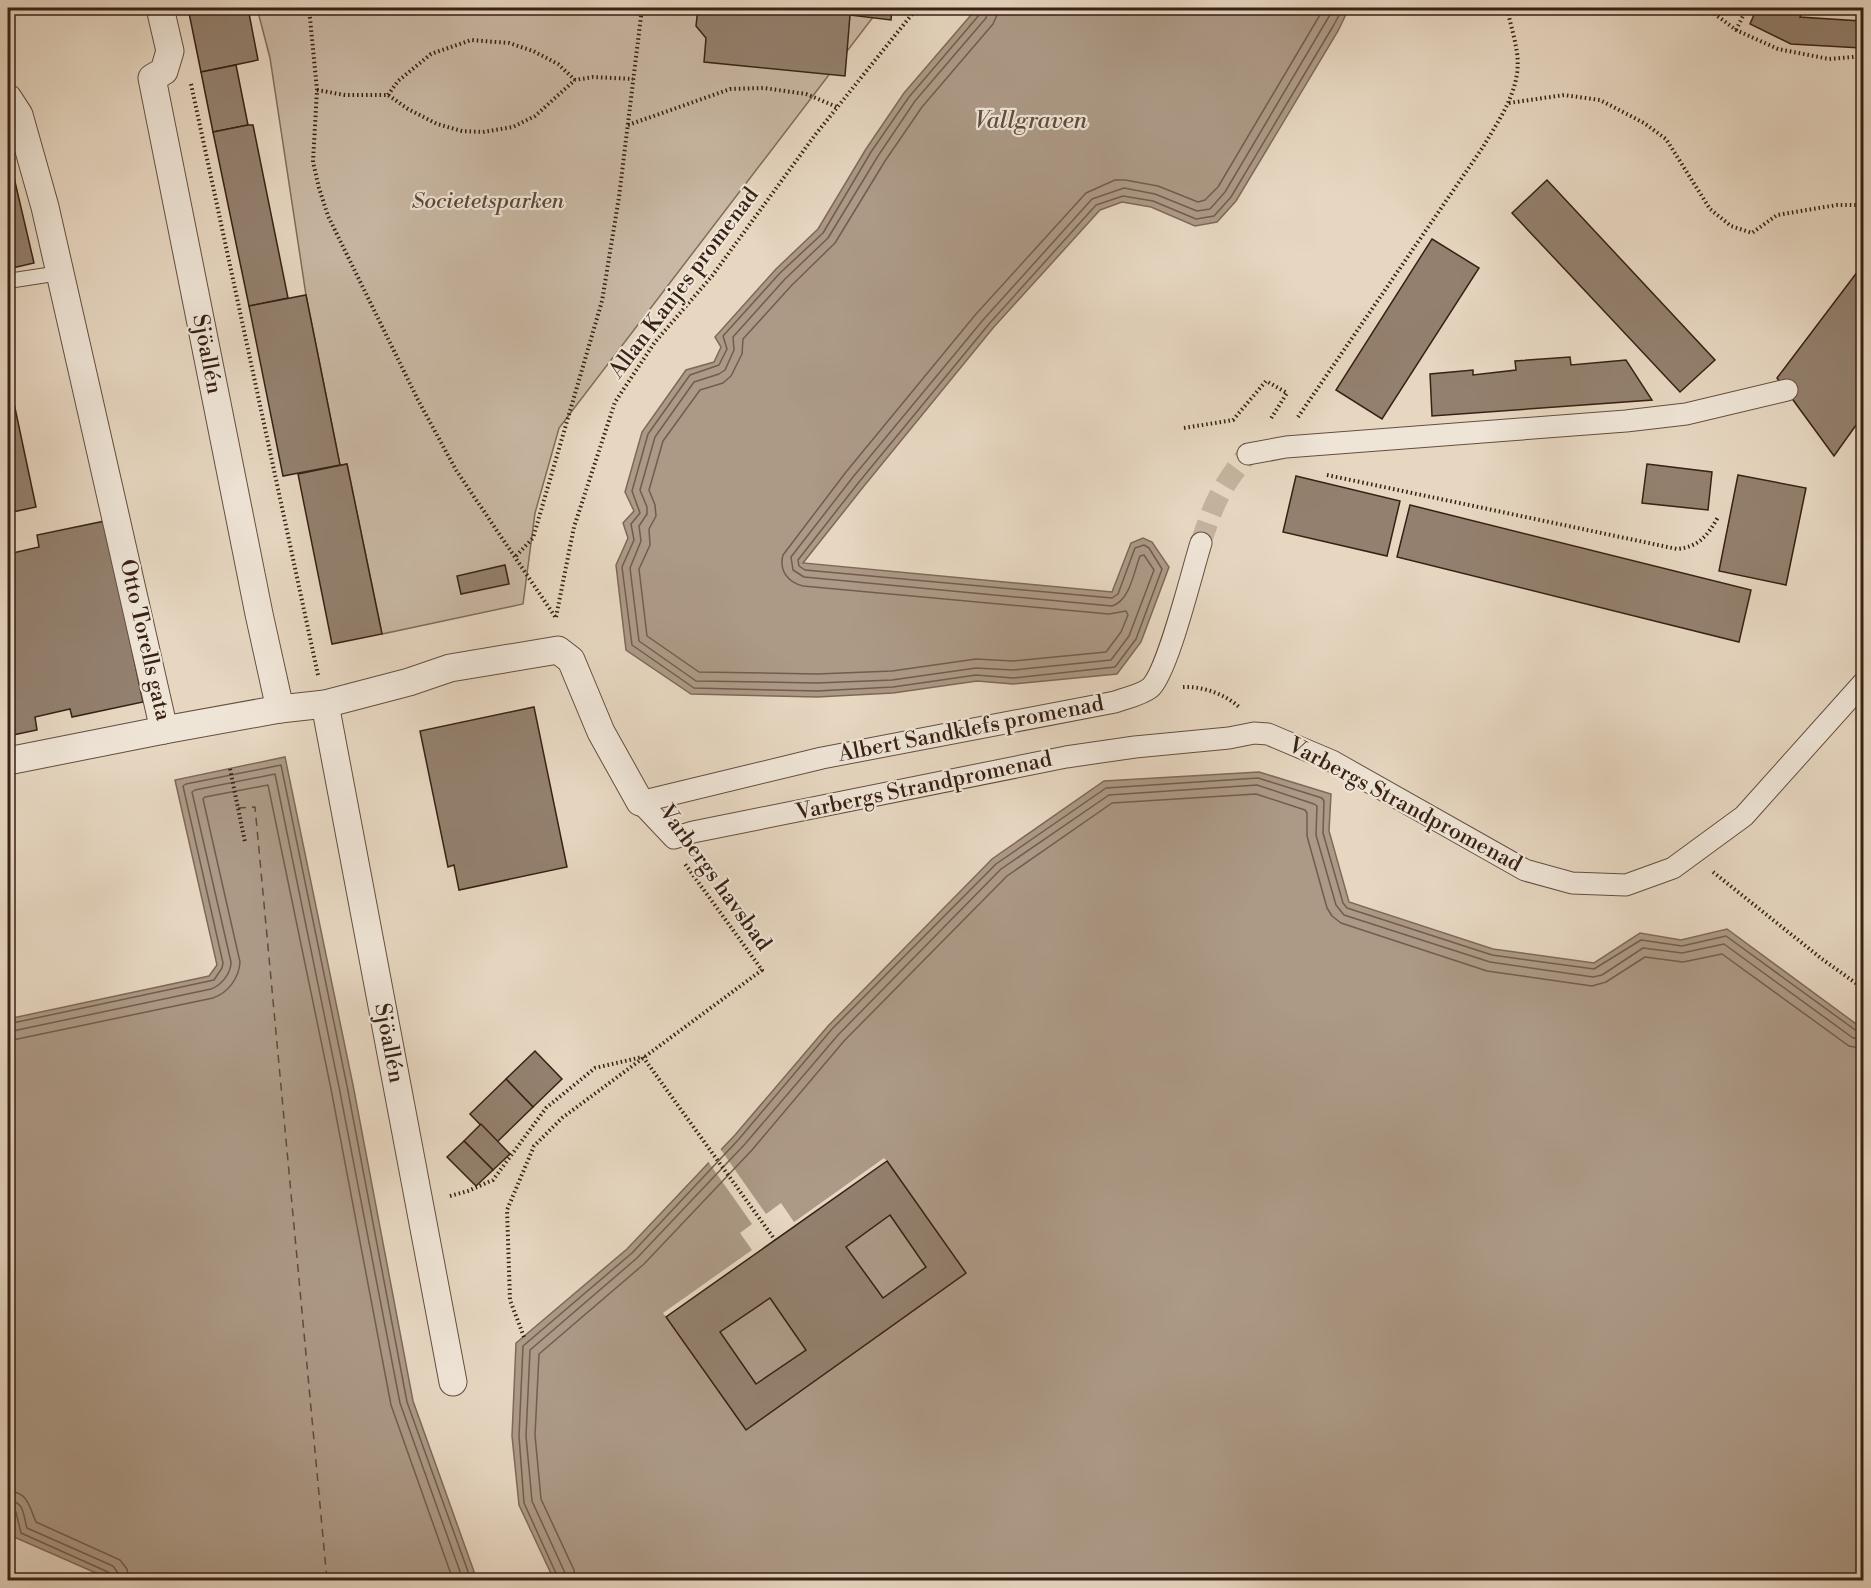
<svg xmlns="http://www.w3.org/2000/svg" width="1871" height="1588" viewBox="0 0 1871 1588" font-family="'Libre Bodoni',serif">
	<rect width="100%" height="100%" fill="#e7d7c1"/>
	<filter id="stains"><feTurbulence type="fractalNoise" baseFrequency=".00333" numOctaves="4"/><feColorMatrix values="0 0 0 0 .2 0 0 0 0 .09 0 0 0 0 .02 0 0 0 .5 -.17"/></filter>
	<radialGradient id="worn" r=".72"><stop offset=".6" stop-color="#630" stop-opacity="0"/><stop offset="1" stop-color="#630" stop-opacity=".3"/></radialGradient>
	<path fill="#c9b8a4" stroke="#806c5c" stroke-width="1.5" d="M257,8H880L559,428L535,513L523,604L382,634L347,464L340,465L306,295L270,58Z"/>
	<g fill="#ac9986" stroke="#7e6958" stroke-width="1.5">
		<path d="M977,8H1349L1338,31L1236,201L1217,222L1195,226L1151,207L1122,202L1100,210L993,328L864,486L803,563L1112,592L1131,543L1143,538L1152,542L1169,567L1141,642L1117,674L1013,684L977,681L893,693L817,697L691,694L626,650L616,565L628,538L623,523L634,511L625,492L642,432L686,370L714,362L721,347L715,337L776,269L818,229L866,149L904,93Z"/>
		<path d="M285,757L353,1085L413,1401L477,1580H112L14,1537L8,1498V1019L209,976L217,965L175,780Z"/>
		<path d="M1259,772L1331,794L1329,831L1349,902L1493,949L1594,963L1640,933L1681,940L1727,929L1863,1029V1580H554L519,1505L512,1436L516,1343L627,1249L735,1135L828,1026L992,859L1104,781Z"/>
	</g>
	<path fill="#e7d7c1" d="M719,1147L766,1214L781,1203L794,1222L884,1158L887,1161L666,1317L663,1313L752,1250L740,1233L752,1224L707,1160Z"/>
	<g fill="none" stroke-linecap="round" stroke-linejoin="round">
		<g stroke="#725d4d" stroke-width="1.5">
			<path d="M982,8L980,14L909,97L871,152L823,233L780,273L723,336L727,349L719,365L690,375L648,434L632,491L640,513L631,524L634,540L622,567L632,645L694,688L817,691L893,687L976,675L1013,678L1115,667L1136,639L1162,569L1149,548L1144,545L1135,548L1118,594L1112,598L805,570L799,566L798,560L859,482L989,324L1096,205L1123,196L1153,201L1196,219L1214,216L1231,197L1332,28L1343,8"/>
			<path d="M989,8L986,18L915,101L878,156L828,238L785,279L733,337L734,350L725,370L719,374L694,382L655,437L640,490L647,507V514L639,526L641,541L630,568L639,641L696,681L817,683L892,680L976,668L1013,670L1111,660L1129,636L1154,570L1144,555L1140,556C1134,571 1130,601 1112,606L804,577L793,570L791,557L853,477L983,320L1092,199L1124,188L1155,194L1197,211L1210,209L1225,192L1334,8"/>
			<path d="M998,8L997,15L993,24L922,107L885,161L835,243L792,285L743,339L742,354L731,376L723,383L700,390L663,441L649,490L655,505L656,516L649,529L650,545L639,569L647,636L699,672L817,674L892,671L976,659L1013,661L1106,652L1121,632L1128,615L1126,611L1109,614L803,586C787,582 779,570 783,555L846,472L976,314L1086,193L1115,180H1125L1158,186L1198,202L1205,200L1218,187L1324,8"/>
			<path d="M8,1024L214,980L222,968L223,963L183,786L186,784L281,765L347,1086L407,1402L471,1580"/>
			<path d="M8,1032L211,989C222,985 231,973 231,962L192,792L195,790L275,774L339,1087L400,1403L463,1580"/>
			<path d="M8,1041L213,998C228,993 239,978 240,962L203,799L205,797L268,785L331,1089L391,1405L453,1580"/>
			<path d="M8,1491C28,1492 29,1506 36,1522L120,1560L127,1569L129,1580"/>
			<path d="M8,1500C25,1502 23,1515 27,1528L113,1566L118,1573L120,1580"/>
			<path d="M8,1508L16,1512L21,1533L108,1572L112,1576V1580"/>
			<path d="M559,1580L524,1503L519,1436L523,1346L632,1253L739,1139L832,1029L996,864L1106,788L1258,778L1322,798L1324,801L1323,833L1343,903L1347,908L1492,955L1594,969L1641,940L1682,946L1726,936L1858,1032L1864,1033"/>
			<path d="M566,1580L565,1573L532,1501L526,1436L530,1350L637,1258L745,1144L838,1035L1001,869L1109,795L1257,785L1314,804L1317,806L1316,835L1336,905L1344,915L1490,962L1593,977L1602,975L1643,948L1682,953L1724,944L1853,1038L1864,1040"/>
			<path d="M575,1580L574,1570L541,1499L535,1435L539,1354L644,1264L752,1150L844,1041L1007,876L1112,803L1256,794L1305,810L1307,813V836L1327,908L1332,916L1341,923L1487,971L1592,986L1606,982L1645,957L1683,962L1722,954L1849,1046L1864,1049"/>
		</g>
		<path stroke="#614b3c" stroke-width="1.5" stroke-dasharray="8 6" stroke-linecap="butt" d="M238,808L255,807L327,1580"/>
	</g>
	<g fill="#93806e" stroke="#382114" stroke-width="1.5" fill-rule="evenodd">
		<path d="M188,8H248L258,60L201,72Z"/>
		<path d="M698,8H892L891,20L850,15L845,76L704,62L706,38L696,26Z"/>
		<path d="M1757,8H1799L1804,10L1800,17L1861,21V48L1791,44L1750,24Z"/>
		<path d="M236,65L248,125L213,132L201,72Z"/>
		<path d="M248,125H253L288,298L249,306L213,132Z"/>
		<path d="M8,167L12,169L34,263L8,269Z"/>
		<path d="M1547,180L1715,360L1680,392L1512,213Z"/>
		<path d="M1432,239L1479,268L1382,419L1336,390Z"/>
		<path d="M1858,271L1864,274V414L1834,456L1777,378Z"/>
		<path d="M306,295L340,465L283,476L249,306Z"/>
		<path d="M1570,357L1571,365L1626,360L1652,400L1432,416L1430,374L1473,370V375L1516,370L1515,361Z"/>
		<path d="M8,375L36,507L8,513Z"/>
		<path d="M347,464L382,634L332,644L298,474Z"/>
		<path d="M1647,464L1712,472L1708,510L1642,503Z"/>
		<path d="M1738,475L1806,488L1786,585L1719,571Z"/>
		<path d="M1296,476L1400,501L1387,556L1283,532Z"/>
		<path d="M1410,505L1751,590L1739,642L1397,557Z"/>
		<path d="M105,521L143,702L72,717L70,709L35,717L37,730L8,736V554L39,547L37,535Z"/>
		<path d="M505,565L509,584L461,594L457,576Z"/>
		<path d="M534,707L567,867L459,890L454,865L448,867L420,731Z"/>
		<path d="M535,1051L562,1079L533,1107L506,1079Z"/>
		<path d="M506,1079L533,1107L497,1142L470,1114Z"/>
		<path d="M481,1124L510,1154L493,1170L464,1141Z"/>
		<path d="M464,1141L493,1170L476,1186L447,1157Z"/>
		<path d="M887,1161L966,1273L746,1430L666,1317ZM890,1215L926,1267L883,1298L846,1247ZM770,1298L806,1350L756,1384L720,1332Z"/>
	</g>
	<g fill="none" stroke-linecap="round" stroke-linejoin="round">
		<path stroke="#c4b39e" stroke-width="21" stroke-dasharray="21 10" stroke-linecap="butt" d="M1201,543C1213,504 1222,485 1248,454"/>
		<g stroke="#644e3f" stroke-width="16">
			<path id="service" d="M8,281L60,273"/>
		</g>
		<g stroke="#644e3f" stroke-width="23">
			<g id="pedestrian">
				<path d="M1248,454L1286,447L1626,421L1686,414L1787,390"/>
				<path d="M1201,543C1192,571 1168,672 1150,688C1141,695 1126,698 1115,702L822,758L640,802L674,838L693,832L1066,757L1135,747L1229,738L1254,733L1268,734L1332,761L1525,870L1572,883L1626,885L1673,868L1744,816L1864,682"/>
			</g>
		</g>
		<g stroke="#644e3f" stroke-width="29">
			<g id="minor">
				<path d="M160,8L170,51L164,71L152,78L259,614L280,709"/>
				<path d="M8,98L19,115L45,207L164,730L280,709L325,704L409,682L450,668L558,650L571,660L601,732L640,802"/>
				<path d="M325,704L453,1382"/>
				<path d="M8,761L164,730"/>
			</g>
		</g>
		<g stroke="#382114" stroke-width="4" stroke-dasharray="1.5 3" stroke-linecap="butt">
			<path d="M309,8L317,90L313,162L319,188L328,216L418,400L456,470L556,618"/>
			<path d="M1707,8L1736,30L1778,49L1829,59L1864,56"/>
			<path d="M1736,30L1747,8"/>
			<path d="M191,84L318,675"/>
			<path d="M317,90L345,95H388L408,109L437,124L462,131L483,132L513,127L535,116L575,80L593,77L633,79"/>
			<path d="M388,95L398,81L431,54L471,40L509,43L533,51L558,64L575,80"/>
			<path d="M1509,103L1564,95L1600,100L1644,123L1666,139L1710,209L1731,226L1752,233L1777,215L1837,205H1864"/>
			<path d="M628,125L730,89L764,88L806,94L837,107"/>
			<path d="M1298,417L1483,147C1500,118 1522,88 1517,53C1515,38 1510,23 1507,8"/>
			<path d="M1184,428L1233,420L1266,381L1287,393L1270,420"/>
			<path d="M1327,475L1677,549C1699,547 1708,535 1718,517"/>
			<path d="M516,556L533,538L602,301L619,197L642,8"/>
			<path d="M556,617L574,527L615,402L655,342L712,276L815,135L917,8"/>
			<path d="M1183,687C1202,686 1225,694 1239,707"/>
			<path d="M230,769L245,842"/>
			<path d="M1713,872L1822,959L1864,989"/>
			<path d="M643,1057L775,1240"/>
			<path d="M450,1196L468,1191L493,1180L546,1108L595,1068L642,1057"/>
			<path d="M524,1337L510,1300L507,1210L534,1146L562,1118L762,970L685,864"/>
		</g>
		<use href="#service" stroke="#efe5d7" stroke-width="14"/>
		<use href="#pedestrian" stroke="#efe5d7" stroke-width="21"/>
		<use href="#minor" stroke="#efe5d7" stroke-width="27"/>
	</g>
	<g text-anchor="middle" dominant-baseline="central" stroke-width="4.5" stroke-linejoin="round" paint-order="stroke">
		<g font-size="22" font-style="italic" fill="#5c4738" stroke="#efe5d7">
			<text x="488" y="201">Societetsparken</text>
		</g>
		<g font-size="22" fill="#382114" stroke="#efe5d7">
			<text transform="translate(684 283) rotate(-53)">Allan Kanjes promenad</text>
			<text transform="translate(207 354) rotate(79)">Sjöallén</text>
			<text transform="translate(145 640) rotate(77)">Otto Torells gata</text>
			<text transform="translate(971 729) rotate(-11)">Albert Sandklefs promenad</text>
			<text transform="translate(924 786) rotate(-12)">Varbergs Strandpromenad</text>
			<text transform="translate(1405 805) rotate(28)">Varbergs Strandpromenad</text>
			<text transform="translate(715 878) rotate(54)">Varbergs havsbad</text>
			<text transform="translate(389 1043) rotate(79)">Sjöallén</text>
		</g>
		<g font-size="24" font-style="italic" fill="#614b3c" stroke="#efe5d7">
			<text x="1031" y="121">Vallgraven</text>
		</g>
	</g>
	<rect width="1871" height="1588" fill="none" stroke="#e7d7c1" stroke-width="30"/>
	<rect x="9" y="9" width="1853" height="1570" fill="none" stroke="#382114" stroke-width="3"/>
	<rect x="15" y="15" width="1841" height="1558" fill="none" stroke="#382114" stroke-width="1.5"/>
	<rect width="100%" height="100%" filter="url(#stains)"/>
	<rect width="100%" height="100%" fill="url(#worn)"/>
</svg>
